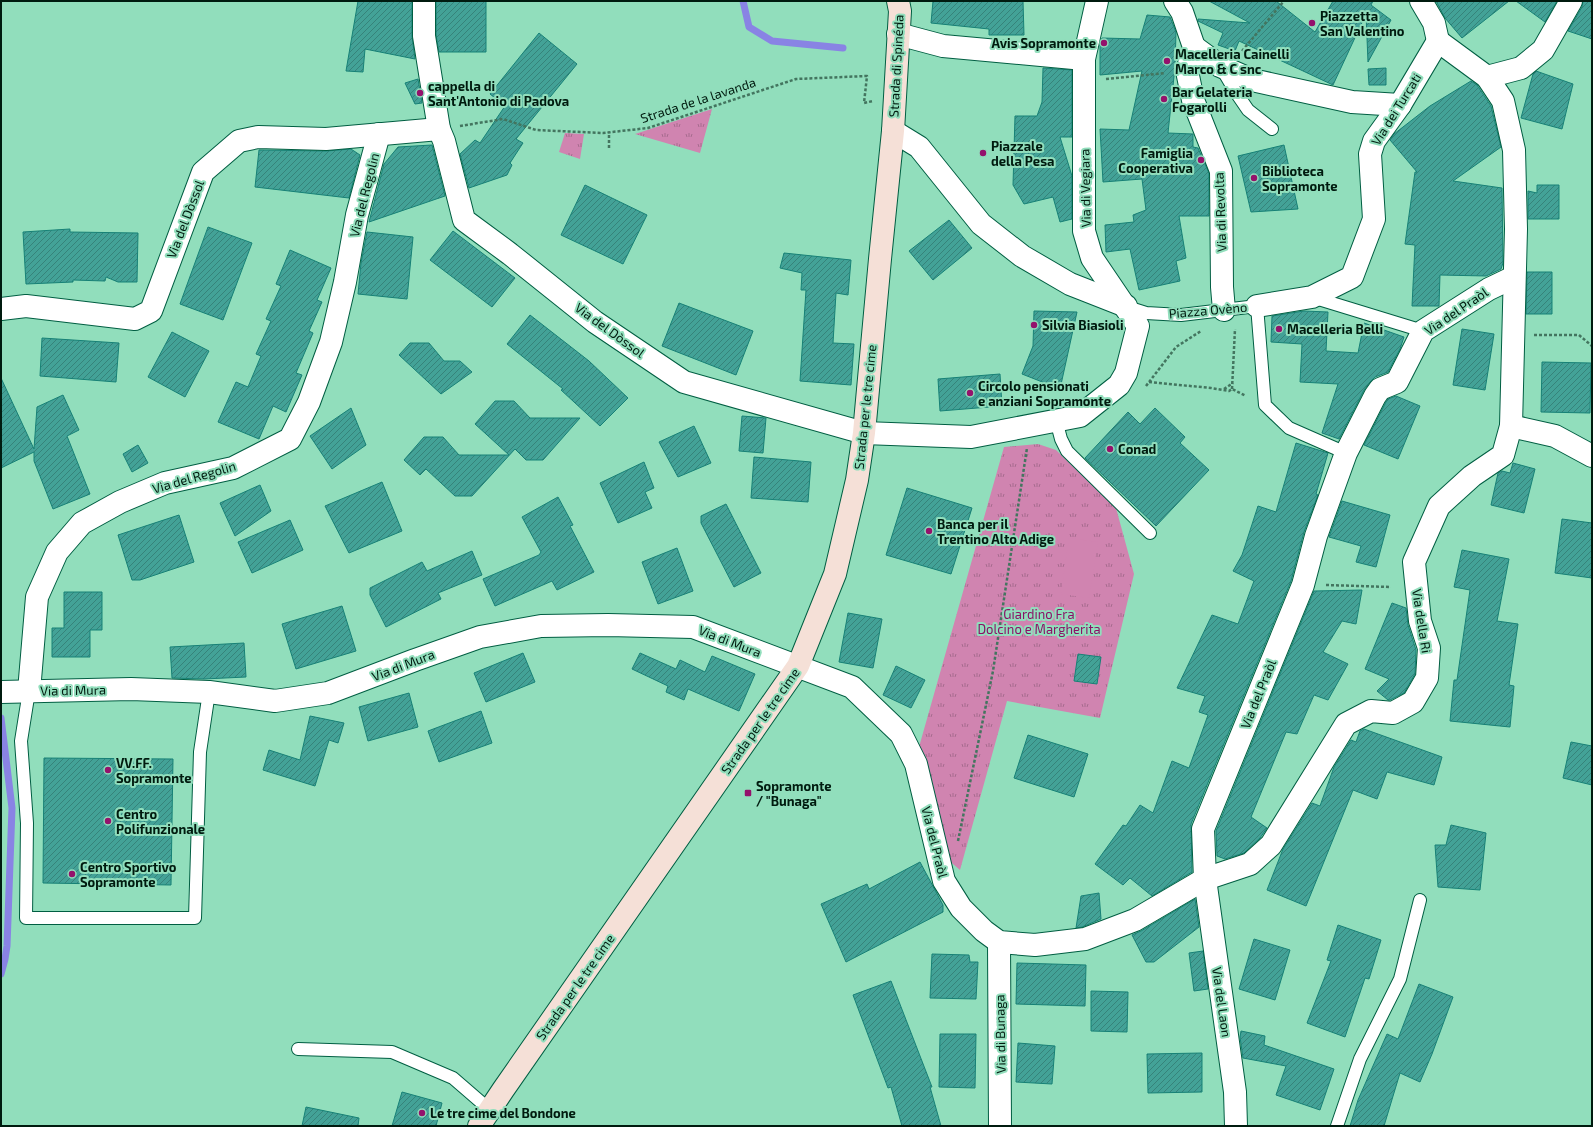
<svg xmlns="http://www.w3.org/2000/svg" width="1593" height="1127" viewBox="0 0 1593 1127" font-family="'Exo 2',sans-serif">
	<defs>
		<pattern id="grass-tufts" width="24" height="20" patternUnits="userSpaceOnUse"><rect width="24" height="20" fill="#d084b0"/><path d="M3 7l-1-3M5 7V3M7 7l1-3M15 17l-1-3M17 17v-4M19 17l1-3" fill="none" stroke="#a66b8e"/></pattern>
		<pattern id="building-hatch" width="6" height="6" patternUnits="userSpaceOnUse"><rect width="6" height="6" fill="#43a297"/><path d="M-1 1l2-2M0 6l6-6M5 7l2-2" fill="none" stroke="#36837a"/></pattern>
	</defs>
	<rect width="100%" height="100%" fill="#91debc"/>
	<g fill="url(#grass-tufts)">
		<path d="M712,109L700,153L635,134Z"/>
		<path d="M565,133L584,134L580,159L559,152Z"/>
		<path d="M1038,444L1056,450L1116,508L1134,574L1100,718L1007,701L960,870L946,858L919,747L1004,447Z"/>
	</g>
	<path fill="#d084b0" d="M1069,538L1098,542L1089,598L1061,594Z"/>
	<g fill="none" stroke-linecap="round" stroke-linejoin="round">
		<g stroke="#8983e4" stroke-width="7">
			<path d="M743,1L749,27L772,41L843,48"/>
			<path d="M1,718L12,808L7,946L5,959L1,974"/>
		</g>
	</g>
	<g fill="url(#building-hatch)" stroke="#178176">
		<path d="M358,1H412V36L415,59L365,49L363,72L346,71Z"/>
		<path d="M436,1H486V52H439L436,35Z"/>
		<path d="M933,1H1023L1024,35H989V29L931,23Z"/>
		<path d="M1209,1H1276L1315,32L1333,1H1373L1371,5L1391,20L1368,62L1366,14L1333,85L1239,41L1235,51L1218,45L1223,33L1198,21V19L1250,23Z"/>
		<path d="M1436,1H1509L1462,38L1445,18Z"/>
		<path d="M1516,1H1557L1545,22Z"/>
		<path d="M1583,1H1592V39L1568,31L1582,7Z"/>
		<path d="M1147,15L1170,17L1176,32L1175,67L1168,133L1193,134V147L1198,148L1209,173V216H1179L1186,258L1176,261L1180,281L1139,290L1130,249L1106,252L1105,225L1134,222L1133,215L1146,210L1142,179L1103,182L1100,129L1129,130L1142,71L1100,75V45L1102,38L1140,39Z"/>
		<path d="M539,33L577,64L516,139L523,143L510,163L512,165L507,175L469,188L460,154L475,140L480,143L505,106L490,94Z"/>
		<path d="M1043,68L1072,70V137H1060L1072,176V219L1060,222L1053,197L1024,204L1013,185L1015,116H1037L1042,102Z"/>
		<path d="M1386,68V85H1369L1368,69Z"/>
		<path d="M1536,71L1573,84L1562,129L1521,118L1533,74Z"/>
		<path d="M418,79L422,103L415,104L405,83Z"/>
		<path d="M1471,81L1477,85L1491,106L1501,147L1453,181L1502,188L1503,263L1501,269L1486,276L1440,275L1439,306H1412L1415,245L1405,244L1415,172H1417L1390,140L1394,134L1430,106Z"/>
		<path d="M432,145L445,196L369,222L384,164L398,147Z"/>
		<path d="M1284,145L1298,209L1251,212L1238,156Z"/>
		<path d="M351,149L360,155L349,198L255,187L259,150L326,151Z"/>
		<path d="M585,185L647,215L623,264L561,235Z"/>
		<path d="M1537,185H1559V219H1528V191L1537,193Z"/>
		<path d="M949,220L972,248L933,280L909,251Z"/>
		<path d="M208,227L252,243L223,320L180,304Z"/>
		<path d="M70,229V232L138,233L137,282H118L106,277L105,281L73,280V282L26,284L23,232Z"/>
		<path d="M453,231L515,278L492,307L430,260Z"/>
		<path d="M367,232L413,237L407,299L358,294L361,263Z"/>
		<path d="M290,250L331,268L317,300L322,302L309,331L313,333L296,373L302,375L286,412L273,406L259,439L218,422L236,382L248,387L261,356L256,354L271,321L266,319L281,286L276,284Z"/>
		<path d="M784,253L851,260L848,295L836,293L833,343L854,344L851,385L800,381L806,290H801L802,273L780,268Z"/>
		<path d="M1527,272H1552V314H1526Z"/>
		<path d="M679,303L753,331L736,375L662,346Z"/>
		<path d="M1034,311L1077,312L1060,389L1022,374L1033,346Z"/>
		<path d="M1304,311L1328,312L1326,351L1358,353L1364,323L1404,337L1400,349L1388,372L1375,377L1370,382L1364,390L1339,439L1322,433L1338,384L1300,382L1302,344L1271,342L1272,316Z"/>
		<path d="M530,315L589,361L628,398L600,426L561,390L563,389L507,344Z"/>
		<path d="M1462,329L1494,334L1485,390L1453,385Z"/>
		<path d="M172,332L209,351L185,397L148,377Z"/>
		<path d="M42,338L119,343L116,382L40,376Z"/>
		<path d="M410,343H429L444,361H460L472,372L441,394L399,355Z"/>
		<path d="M1542,362L1591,363L1590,413L1541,412Z"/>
		<path d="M1000,374L1002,406L940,411L938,379Z"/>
		<path d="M1,378L34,449L37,407L63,395L79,430L67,436L90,494L53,509L34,461V452L1,468Z"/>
		<path d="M1396,396L1420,406L1398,459L1364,445L1386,402L1388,399Z"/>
		<path d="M495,401H514L530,418H580L543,460H526L515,449L472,496H455L426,469L420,475L404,460L424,437H443L459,455H509L475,424Z"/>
		<path d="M351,408L366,445L332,469L310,436Z"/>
		<path d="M1155,408L1185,437L1180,443L1209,470L1156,526L1085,458L1128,412L1140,424Z"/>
		<path d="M742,416L766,418L763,453L739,451Z"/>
		<path d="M694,426L711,463L678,477L659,442Z"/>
		<path d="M1296,443L1328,453L1316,494L1318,495L1304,532L1291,581L1191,824L1192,872L1152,896L1130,878L1123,885L1095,864L1123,825L1126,826L1140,805L1153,813L1172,761L1189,768L1208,715L1199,712L1205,696L1177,688L1212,615L1238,624L1254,581L1233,571L1242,555L1258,506L1276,512Z"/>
		<path d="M138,445L148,463L132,472L123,454Z"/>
		<path d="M754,457L811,462L808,502L751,498Z"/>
		<path d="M644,462L654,488L645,492L652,508L618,523L600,483Z"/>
		<path d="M1513,463L1535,469L1524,513L1491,505L1498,473L1502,471L1510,473Z"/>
		<path d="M382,482L402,531L349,553L325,506Z"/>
		<path d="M260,485L271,511L235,536L220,503Z"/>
		<path d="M907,488L972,508L951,574L886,555Z"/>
		<path d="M558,497L573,525L570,526L594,572L557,590L552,581L495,606L483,579L539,555L541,552L522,517Z"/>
		<path d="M1342,501L1390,515L1376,567L1356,562L1361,546L1329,537Z"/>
		<path d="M726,504L761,573L734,587L701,523V516Z"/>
		<path d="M179,515L194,562L140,580H132L118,535Z"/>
		<path d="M1562,519L1592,523V578L1555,573Z"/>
		<path d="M290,520L303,550L252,573L238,542Z"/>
		<path d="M677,548L693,591L658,604L642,562Z"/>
		<path d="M1462,550L1509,559L1497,621L1518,624L1509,685L1514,686L1510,727L1450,721L1454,680H1457L1470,590L1454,587Z"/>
		<path d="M472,551L482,575L438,593L441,599L386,627L370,595V588L422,562L427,571Z"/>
		<path d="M1362,590L1356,624L1342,621L1323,652L1348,664L1328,700L1314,695L1297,734L1286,732L1251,817L1267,828L1260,838L1244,853L1225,859L1217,856L1216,831L1314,591Z"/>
		<path d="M64,592H102V630H90V657H52V628H64Z"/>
		<path d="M1392,603L1406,608L1408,625L1416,650L1415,674L1404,693L1390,700H1388L1377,691L1389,679L1365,669Z"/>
		<path d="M342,606L356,651L296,669L282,624Z"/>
		<path d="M848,613L882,619L873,668L839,662Z"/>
		<path d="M244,643L246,677L204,679L172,678L170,647Z"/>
		<path d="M523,653L535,682L486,702L474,673Z"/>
		<path d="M640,653L676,669L680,660L705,672L712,656L755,674L739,711L688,689L684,700L666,692L668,686L632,669Z"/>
		<path d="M1078,654L1101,657L1097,684L1074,681Z"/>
		<path d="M896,666L925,680L911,708L883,695Z"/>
		<path d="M409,693L418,727L368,741L359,707Z"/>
		<path d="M481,711L492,743L439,762L428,731Z"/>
		<path d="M310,716L344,723L338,743L329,740L315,786L263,770L269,750L300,760Z"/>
		<path d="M1364,729L1442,757L1434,785L1387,772L1377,799L1353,790L1306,906L1267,890L1283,849L1312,803L1320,806L1334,767L1351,740L1356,742L1360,731Z"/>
		<path d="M1028,735L1088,754L1074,797L1014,778Z"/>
		<path d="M1571,742L1592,746V785L1563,778Z"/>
		<path d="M44,758L173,759L171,885L43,883Z"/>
		<path d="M1451,825L1486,833L1480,890L1438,887L1435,845H1446Z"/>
		<path d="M920,862L943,905V912L846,962L821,904L867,884L869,889Z"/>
		<path d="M1099,893L1101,919L1082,927L1076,928L1081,896Z"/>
		<path d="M1195,899L1199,927L1154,962H1146L1132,935L1141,931Z"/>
		<path d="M1338,925L1381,940L1369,979L1365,978L1345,1037L1307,1023L1331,961L1327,960Z"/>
		<path d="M1254,939L1290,950L1275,1000L1239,989Z"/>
		<path d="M1203,951L1208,989L1194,991L1189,953Z"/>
		<path d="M932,954L969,955L970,962H978L976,999L930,998Z"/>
		<path d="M1017,963L1086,965L1085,1006L1016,1004Z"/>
		<path d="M891,981L932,1087H930L941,1126H902L891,1087L888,1088L853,995Z"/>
		<path d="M1419,984L1453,997L1432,1054L1420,1082L1400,1073L1384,1126H1350L1358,1100L1387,1034L1398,1039Z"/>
		<path d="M1091,991L1128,992L1127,1032L1091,1031Z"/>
		<path d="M1241,1031L1265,1036L1264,1045L1334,1069L1320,1110L1276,1095L1286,1066L1243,1058L1240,1037Z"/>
		<path d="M940,1034H976L975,1088L939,1087Z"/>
		<path d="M1018,1043L1055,1046L1052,1084L1016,1082Z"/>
		<path d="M1202,1053V1092L1148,1093L1147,1054Z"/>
		<path d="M402,1092L442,1103L436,1126H392Z"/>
		<path d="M306,1107L359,1118L358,1126H302Z"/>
	</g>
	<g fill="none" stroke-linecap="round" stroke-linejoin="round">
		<g stroke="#005e42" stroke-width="14">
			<g id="service">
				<path d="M1222,69L1235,91L1248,110L1272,129"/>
				<path d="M1312,297L1423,331"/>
				<path d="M1127,307L1146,313L1181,315L1257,306L1265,405L1289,428L1346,453"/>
				<path d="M1056,420L1061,439L1067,451L1150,533"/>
				<path d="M29,691L21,741L27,823L26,918H195L200,752L209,692"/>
				<path d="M298,1049L392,1052L453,1078L490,1110"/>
				<path d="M1337,1126L1360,1059L1400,979L1420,900"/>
			</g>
		</g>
		<g stroke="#005e42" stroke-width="24">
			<g id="minor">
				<path d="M424,1V36L439,129L444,141L464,220L510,254L595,322L684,382L864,433L971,437L1080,416L1119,385L1126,373L1138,326L1092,258L1084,231V59L1097,1"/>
				<path d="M1175,1L1182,12L1194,47L1187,71L1193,100L1221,171L1222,287L1224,310"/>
				<path d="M1421,1L1434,23L1438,41"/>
				<path d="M898,34L943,46L1084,59"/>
				<path d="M1194,47L1220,66L1252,80L1352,102L1400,105"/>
				<path d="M1487,77L1521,68L1543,50L1571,1"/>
				<path d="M893,131L919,147L981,224L1022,256L1070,284L1126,306"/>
				<path d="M1257,306L1312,297L1352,277L1374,219L1370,154L1374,141L1400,105L1438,41"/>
				<path d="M1,309L26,306L135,319L151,311L203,172L239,141L258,137L326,139L439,129"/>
				<path d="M1511,426L1555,436L1592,456"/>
				<path d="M29,691L37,597L57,552L82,523L120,502L165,483L233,468L290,439L309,402L331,342L345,282L357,215L379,134"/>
				<path d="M1,692L131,689L209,692L275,701L328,693L415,660L480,637L541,626L608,625L693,627L852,687L901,734L916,764L944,881L961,908L984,931L999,942L1035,945L1085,939L1135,920L1205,879L1250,864L1271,845L1346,724L1371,711L1393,713L1413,702L1427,678L1429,648L1420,621L1414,562L1439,506L1472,476L1503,455L1511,426L1516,229L1514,150L1503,101L1487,77L1438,41"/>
				<path d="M999,942L1000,1126"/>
				<path d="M1236,1126L1235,1092L1205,879L1203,829L1303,585L1316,536L1346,453L1375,396L1380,389L1397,382L1423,331L1489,289L1514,277"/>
			</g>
		</g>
		<g stroke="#005e42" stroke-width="24">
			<path id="secondary" d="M479,1126L503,1090L798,666L835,574L857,480L864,433L880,259L893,131L900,11L898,1"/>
		</g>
		<g stroke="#43755f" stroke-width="2.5" stroke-dasharray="3 2" stroke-linecap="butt">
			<path d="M1242,51L1284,1"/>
			<path d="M1106,79L1165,73"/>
			<path d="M460,126L503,119L536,130L603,133L648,128L796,79L867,76L864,103L873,101"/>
			<path d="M609,148V132"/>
			<path d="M1534,335H1579L1592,346"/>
			<path d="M1149,382L1211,388L1229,391L1232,389L1246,396"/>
			<path d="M1146,386L1176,347L1201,331"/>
			<path d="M1224,389L1233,383"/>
			<path d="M1232,389L1235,329"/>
			<path d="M1326,585L1391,587"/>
			<path d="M958,841L993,671L1027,448"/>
		</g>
		<use href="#service" stroke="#fff" stroke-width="12"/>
		<use href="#minor" stroke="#fff" stroke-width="22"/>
		<use href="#secondary" stroke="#f5e0d7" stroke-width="22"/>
	</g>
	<g fill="#94126c" stroke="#91debc" stroke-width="1.5">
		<circle cx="1312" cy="23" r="4"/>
		<circle cx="1104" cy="43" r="4"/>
		<circle cx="1167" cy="61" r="4"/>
		<circle cx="420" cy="93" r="4"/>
		<circle cx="1164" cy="99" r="4"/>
		<circle cx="983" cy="153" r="4"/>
		<circle cx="1201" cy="160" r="4"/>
		<circle cx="1254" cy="178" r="4"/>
		<circle cx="1034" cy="325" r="4"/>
		<circle cx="1279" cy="329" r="4"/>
		<circle cx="970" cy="393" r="4"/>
		<circle cx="1110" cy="449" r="4"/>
		<circle cx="929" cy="531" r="4"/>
		<circle cx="108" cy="770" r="4"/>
		<rect x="744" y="789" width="8" height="8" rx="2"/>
		<circle cx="108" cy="821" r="4"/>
		<circle cx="72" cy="874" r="4"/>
		<circle cx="422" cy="1113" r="4"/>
	</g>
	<g text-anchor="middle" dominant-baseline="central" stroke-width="4" stroke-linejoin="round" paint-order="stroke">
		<g font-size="13" font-weight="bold" fill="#001b0f" stroke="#91debc" text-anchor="start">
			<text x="1320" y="16">Piazzetta<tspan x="1320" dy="15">San Valentino</tspan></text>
			<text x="1096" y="43" text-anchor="end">Avis Sopramonte</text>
			<text x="1175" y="54">Macelleria Cainelli<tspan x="1175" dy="15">Marco &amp; C snc</tspan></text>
			<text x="428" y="86">cappella di<tspan x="428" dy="15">Sant'Antonio di Padova</tspan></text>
			<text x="1172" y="92">Bar Gelateria<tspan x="1172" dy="15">Fogarolli</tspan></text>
			<text x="991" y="146">Piazzale<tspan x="991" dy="15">della Pesa</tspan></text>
			<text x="1193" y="153" text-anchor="end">Famiglia<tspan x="1193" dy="15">Cooperativa</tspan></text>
			<text x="1262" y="171">Biblioteca<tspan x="1262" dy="15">Sopramonte</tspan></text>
			<text x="1042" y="325">Silvia Biasioli</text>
			<text x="1287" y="329">Macelleria Belli</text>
			<text x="978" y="386">Circolo pensionati<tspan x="978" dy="15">e anziani Sopramonte</tspan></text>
			<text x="1118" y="449">Conad</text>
			<text x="937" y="524">Banca per il<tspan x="937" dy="15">Trentino Alto Adige</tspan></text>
			<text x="116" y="763">VV.FF.<tspan x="116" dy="15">Sopramonte</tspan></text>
			<text x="756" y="786">Sopramonte<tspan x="756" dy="15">/ "Bunaga"</tspan></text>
			<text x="116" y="814">Centro<tspan x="116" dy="15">Polifunzionale</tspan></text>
			<text x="80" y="867">Centro Sportivo<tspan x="80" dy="15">Sopramonte</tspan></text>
			<text x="430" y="1113">Le tre cime del Bondone</text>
		</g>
		<g font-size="13" fill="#001b0f" stroke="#91debc">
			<text transform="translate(896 66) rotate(-87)">Strada di Spinéda</text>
			<text transform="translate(698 100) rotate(-18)">Strada de la lavanda</text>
			<text transform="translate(1396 109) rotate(-58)">Via dei Turcati</text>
			<text transform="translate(1085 188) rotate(-91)">Via di Vegiara</text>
			<text transform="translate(364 195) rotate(-76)">Via del Regolin</text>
			<text transform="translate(1220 212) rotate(-92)">Via di Revolta</text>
			<text transform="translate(185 219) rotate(-69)">Via del Dòssol</text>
			<text transform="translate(1208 310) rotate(-5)">Piazza Ovèno</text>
			<text transform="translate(1456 311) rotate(-34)">Via del Praòl</text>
			<text transform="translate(610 330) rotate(36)">Via del Dòssol</text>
			<text transform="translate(865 407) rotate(-84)">Strada per le tre cime</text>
			<text transform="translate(194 477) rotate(-16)">Via del Regolin</text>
			<text transform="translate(1422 621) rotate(81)">Via della Ri</text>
			<text transform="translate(730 641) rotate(21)">Via di Mura</text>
			<text transform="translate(403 665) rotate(-21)">Via di Mura</text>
			<text transform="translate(73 690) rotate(-1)">Via di Mura</text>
			<text transform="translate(1258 694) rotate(-68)">Via del Praòl</text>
			<text transform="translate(760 721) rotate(-55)">Strada per le tre cime</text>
			<text transform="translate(935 842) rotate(76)">Via del Praòl</text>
			<text transform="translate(575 987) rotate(-55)">Strada per le tre cime</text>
			<text transform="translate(1222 1002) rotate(82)">Via del Laon</text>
			<text transform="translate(1000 1034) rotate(-91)">Via di Bunaga</text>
		</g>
		<g font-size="13" fill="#8a1065" stroke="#91debc">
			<text x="1039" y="614">Giardino Fra<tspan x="1039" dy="15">Dolcino e Margherita</tspan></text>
		</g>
	</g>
	<rect width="1593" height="1127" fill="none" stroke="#001b0f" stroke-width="4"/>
</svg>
